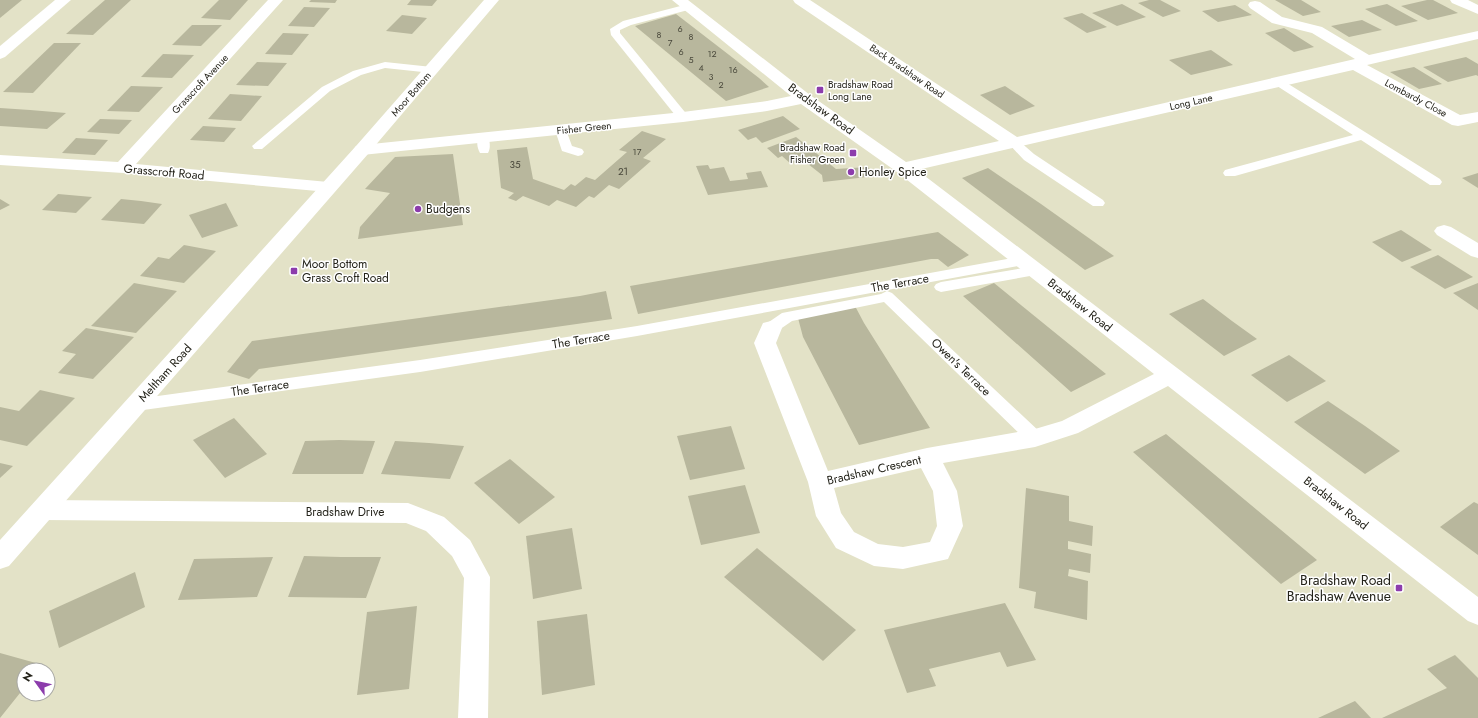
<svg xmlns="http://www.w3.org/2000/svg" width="1478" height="718" viewBox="0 0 1478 718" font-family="Jost,sans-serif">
	<rect width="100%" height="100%" fill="#e3e2c7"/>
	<g fill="#b8b79d">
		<path d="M0,0H22L0,18Z"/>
		<path d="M105,0H131L93,35L66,34Z"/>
		<path d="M219,0H248L230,20L201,18Z"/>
		<path d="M311,0H337L335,3L309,2Z"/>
		<path d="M411,0H437L432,6L407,5Z"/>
		<path d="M1149,0H1160L1181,11L1163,17L1138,3Z"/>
		<path d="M1275,0H1301L1321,12L1303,16Z"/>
		<path d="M1427,0H1433L1458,13L1428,20L1401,6Z"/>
		<path d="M1122,4L1146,17L1117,26L1092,13Z"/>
		<path d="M1387,4L1418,21L1396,26L1365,9Z"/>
		<path d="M1235,5L1252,15L1218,22L1202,11Z"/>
		<path d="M304,7L330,8L314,27L288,26Z"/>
		<path d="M1082,13L1107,27L1087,33L1063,18Z"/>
		<path d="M676,14L759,78L769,87L726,101L635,26Z"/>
		<path d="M402,15L427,18L412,34L386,31Z"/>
		<path d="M1362,20L1382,30L1349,37L1331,26Z"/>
		<path d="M192,25H222L201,46L172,45Z"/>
		<path d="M1284,28L1314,47L1294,52L1265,33Z"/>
		<path d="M283,33L309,34L292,55L265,54Z"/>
		<path d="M54,43H81L33,93L3,92Z"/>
		<path d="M1211,50L1233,65L1191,75L1169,60Z"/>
		<path d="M163,54L194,55L172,78L141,77Z"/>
		<path d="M1466,57L1478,64V76L1476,75L1448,82L1423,67Z"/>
		<path d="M257,62L287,63L268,86L236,85Z"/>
		<path d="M1414,67L1442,84L1419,89L1390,72Z"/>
		<path d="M131,86L163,87L139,112L107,111Z"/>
		<path d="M1005,86L1035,106L1010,115L980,95Z"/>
		<path d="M230,94L262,96L241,121L208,119Z"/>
		<path d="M0,108L30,110L66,113L47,129L0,126Z"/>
		<path d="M783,116L800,129L762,143L756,137L748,140L738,130Z"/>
		<path d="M100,119L132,120L119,134L87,132Z"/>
		<path d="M203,126L236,128L224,142L190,140Z"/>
		<path d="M642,131L666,139L643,158L651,161L619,189L609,185L594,198L589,196L576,207L557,200L549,206L523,196L516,201L508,198L514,193L501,188L497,150L527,147L533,179L564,190L571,184L575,186L586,177L595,180L627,152L619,150Z"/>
		<path d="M796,137L836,169L868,167L876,176L823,182L822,175L803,160L791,164L782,156L778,158L767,148Z"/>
		<path d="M76,138L108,140L95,155L62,153Z"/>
		<path d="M453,154L463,225L358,239L360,227L390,193L365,189L395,157Z"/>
		<path d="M708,165L710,169L724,167L730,181L748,179L746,173L761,171L768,187L708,195L696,166Z"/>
		<path d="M988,168L1041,204L1114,256L1085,270L962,178Z"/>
		<path d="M1478,173V188L1462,178Z"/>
		<path d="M58,194L92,197L76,213L42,210Z"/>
		<path d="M0,199L10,205L0,210Z"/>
		<path d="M121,199L141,201L162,204L144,224L101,220Z"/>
		<path d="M226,203L238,226L202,238L189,215Z"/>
		<path d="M1401,230L1432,250L1402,262L1372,242Z"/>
		<path d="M938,232L969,255L948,267L938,259H931L638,314L630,286Z"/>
		<path d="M184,245L216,251L184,283L140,276L158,257L169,259Z"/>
		<path d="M1438,255L1473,277L1445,289L1410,267Z"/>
		<path d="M134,283L177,291L136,333L91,326Z"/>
		<path d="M994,283L1048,327L1106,374L1071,392L963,296Z"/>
		<path d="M1478,283V310L1453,293Z"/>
		<path d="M606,291L612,319L259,369L249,379L227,372L252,341L580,296Z"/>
		<path d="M1203,299L1232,321L1257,339L1224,356L1169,314Z"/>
		<path d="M855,306L864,323L930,428L859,445L803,337L798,318Z"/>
		<path d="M86,328L134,337L93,379L58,373L76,354L62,351Z"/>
		<path d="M1289,355L1326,381L1287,402L1251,375Z"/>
		<path d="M40,390L75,398L27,446L0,440V407L19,411Z"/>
		<path d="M1328,401L1365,426L1400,451L1365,474L1294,422Z"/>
		<path d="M234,418L267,454L225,478L193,440Z"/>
		<path d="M731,426L745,469L690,480L677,436Z"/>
		<path d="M1166,434L1239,495L1317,560L1281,584L1133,452Z"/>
		<path d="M305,441L339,440L375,441L363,474H292Z"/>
		<path d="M395,441L429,443L464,446L450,479L381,474Z"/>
		<path d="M510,459L555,497L519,524L474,483Z"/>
		<path d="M0,463L13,466L0,478Z"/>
		<path d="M745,485L760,533L701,545L688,496Z"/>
		<path d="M1026,488L1069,496V521L1093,526L1092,546L1068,541V549L1091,554L1090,573L1069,569L1068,576L1088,581L1087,620L1034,608L1036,592L1019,588Z"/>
		<path d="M1474,502L1478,504V555L1440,527Z"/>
		<path d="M572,528L582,589L533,599L526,536Z"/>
		<path d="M757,548L856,630L823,661L724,577Z"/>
		<path d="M304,556L341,557H381L366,598L288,597Z"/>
		<path d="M273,557L257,597L178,600L194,559Z"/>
		<path d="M135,572L145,607L59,648L49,611Z"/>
		<path d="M1005,603L1036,660L1007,667L1000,652L929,669L936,686L907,693L884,630Z"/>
		<path d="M417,606L409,689L357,695L367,612Z"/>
		<path d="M587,614L595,685L542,695L537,621Z"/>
		<path d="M0,653L43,665L39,670H24V688L0,718Z"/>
		<path d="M1455,655L1478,678V718H1382L1447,688L1427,669Z"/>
		<path d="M1355,701L1371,718H1318Z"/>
	</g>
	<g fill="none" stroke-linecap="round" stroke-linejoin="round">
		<g fill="#fff" fill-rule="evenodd">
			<path d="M688,4L693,7L692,9L631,25L620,30V33L689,117L687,120H679L611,35L610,29L623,21Z"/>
			<path d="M385,62L432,67L436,68L438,70L436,72L432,73L385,68L361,75L330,91L262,149H254L252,146L322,87L353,71Z"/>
			<path d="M1278,79L1282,80L1440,179L1442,182L1440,185H1430L1361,140L1235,176H1225L1223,173L1225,170L1353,135L1274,84L1272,82L1274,80Z"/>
			<path d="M561,126L565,127L572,146L582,149L584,152L582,155L578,156L562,151L555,130L557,127Z"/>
			<path d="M483,134L487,135C490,140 491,148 488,153H480C477,148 476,140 479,135Z"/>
			<path d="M1014,139L1018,140L1034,154L1103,200L1105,203L1103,206H1093L1024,160L1008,143L1010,140Z"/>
			<path d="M1024,256L1029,258L1031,261L1029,264L637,336L420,372L136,411L130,409L128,405L130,401L136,399L420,360L637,326Z"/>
			<path d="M1036,266L1041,268L1043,271L1041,274L941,292L936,290L934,287L936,284L941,282Z"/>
			<path d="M887,291L892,293L1041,433L1044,438L1041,443L1035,444L1029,443L884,302L792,321L776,332L771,333L766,332L763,328L766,324L782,313L881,294Z"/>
		</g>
		<g fill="#fff" fill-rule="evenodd">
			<path d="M55,0H71L5,57L0,59V46Z"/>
			<path d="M268,0H283L136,164L328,182L334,183L337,187L334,191L328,192L123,173L0,165V155L118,162Z"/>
			<path d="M672,0H688L810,95L906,162L999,141L795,3L793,0H810L1017,137L1355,59L1312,33L1272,23L1250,8L1248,5L1250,2L1255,1L1260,2L1282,17L1322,27L1369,55L1478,31V39L1367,65L1460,115L1478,112V122L1458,126L1452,125L1353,70L917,170L1478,597V625L1468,621L1168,386L1078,433L1035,447L943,463L957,491L963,526L948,559L903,569L874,566L836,548L816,516L808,482L754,343L763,323L771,321L779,323L782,328L776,343L828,471L927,448L1035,429L1062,421L1154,374L897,172L801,104L767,111L683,122L362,155L356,154L353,150L356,146L362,145L683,112L767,101L791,96ZM921,468L933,491L937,526L930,542L903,547L878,544L854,532L841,513L834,488Z"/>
			<path d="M1450,0H1468L1478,5V14L1452,3Z"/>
			<path d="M1444,225L1451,227L1478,243V258L1471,256L1437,235L1434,231L1437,227Z"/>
			<path d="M43,500L408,503L444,517L470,540L490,577L488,718H458L464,578L452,556L426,531L406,523L43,520L34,517L30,510L34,503Z"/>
		</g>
		<path fill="#fff" fill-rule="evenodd" d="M484,0H499L368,154L9,566L0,569V540L356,146Z"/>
	</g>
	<g fill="#8c3cac" stroke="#fff" stroke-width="1.5">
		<rect x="816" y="86" width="8" height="8" rx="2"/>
		<rect x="849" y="149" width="8" height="8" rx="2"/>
		<circle cx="851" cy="172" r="4"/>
		<circle cx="418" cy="209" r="4"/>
		<rect x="290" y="267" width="8" height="8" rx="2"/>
		<rect x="1395" y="584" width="8" height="8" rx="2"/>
	</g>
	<g text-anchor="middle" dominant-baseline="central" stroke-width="3" stroke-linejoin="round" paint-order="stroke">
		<g font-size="9" fill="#49483b">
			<text x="680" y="28">6</text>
			<text x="659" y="34">8</text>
			<text x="691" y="36">8</text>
			<text x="670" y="42">7</text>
			<text x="681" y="51">6</text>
			<text x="712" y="53">12</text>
			<text x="691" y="59">5</text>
			<text x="701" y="67">4</text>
			<text x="733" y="69">16</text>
			<text x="711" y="76">3</text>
			<text x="721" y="84">2</text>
			<text x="637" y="151">17</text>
		</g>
		<g font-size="10" fill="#24231a" stroke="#fff">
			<text transform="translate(907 71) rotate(34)">Back Bradshaw Road</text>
			<text transform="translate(200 84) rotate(-47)">Grasscroft Avenue</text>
			<text transform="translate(411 94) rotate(-49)">Moor Bottom</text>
			<text transform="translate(1416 98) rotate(28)">Lombardy Close</text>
			<text transform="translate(1191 102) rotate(-13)">Long Lane</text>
			<text transform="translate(584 128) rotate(-6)">Fisher Green</text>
		</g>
		<g font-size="10" fill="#24231a" stroke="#fff" text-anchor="start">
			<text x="828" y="84">Bradshaw Road<tspan x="828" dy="12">Long Lane</tspan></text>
			<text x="845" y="147" text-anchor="end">Bradshaw Road<tspan x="845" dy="12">Fisher Green</tspan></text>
		</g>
		<g font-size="10" fill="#49483b">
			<text x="515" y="164">35</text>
			<text x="623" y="171">21</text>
		</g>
		<g font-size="12" fill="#24231a" stroke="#fff">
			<text transform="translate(821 109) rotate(36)">Bradshaw Road</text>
			<text transform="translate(164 172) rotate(5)">Grasscroft Road</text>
			<text transform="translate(900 283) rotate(-10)">The Terrace</text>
			<text transform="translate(1080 305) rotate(38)">Bradshaw Road</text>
			<text transform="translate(581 340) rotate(-9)">The Terrace</text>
			<text transform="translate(961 367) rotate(44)">Owen's Terrace</text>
			<text transform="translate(165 373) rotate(-48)">Meltham Road</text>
			<text transform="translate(260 388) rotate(-8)">The Terrace</text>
			<text transform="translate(874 470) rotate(-13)">Bradshaw Crescent</text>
			<text transform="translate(1336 503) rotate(38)">Bradshaw Road</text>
			<text x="345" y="512">Bradshaw Drive</text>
		</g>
		<g font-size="12" fill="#24231a" stroke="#fff" text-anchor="start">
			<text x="859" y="172">Honley Spice</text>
			<text x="426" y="209">Budgens</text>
			<text x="302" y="264">Moor Bottom<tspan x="302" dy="14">Grass Croft Road</tspan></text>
		</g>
		<g font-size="14" fill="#24231a" stroke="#fff" text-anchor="end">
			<text x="1391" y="580">Bradshaw Road<tspan x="1391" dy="16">Bradshaw Avenue</tspan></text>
		</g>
	</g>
	<g transform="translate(36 682) rotate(303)"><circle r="19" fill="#ffffff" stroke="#a7a7a3"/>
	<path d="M0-3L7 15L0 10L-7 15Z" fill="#8c3cac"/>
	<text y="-6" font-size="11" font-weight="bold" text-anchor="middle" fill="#24231a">N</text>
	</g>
</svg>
